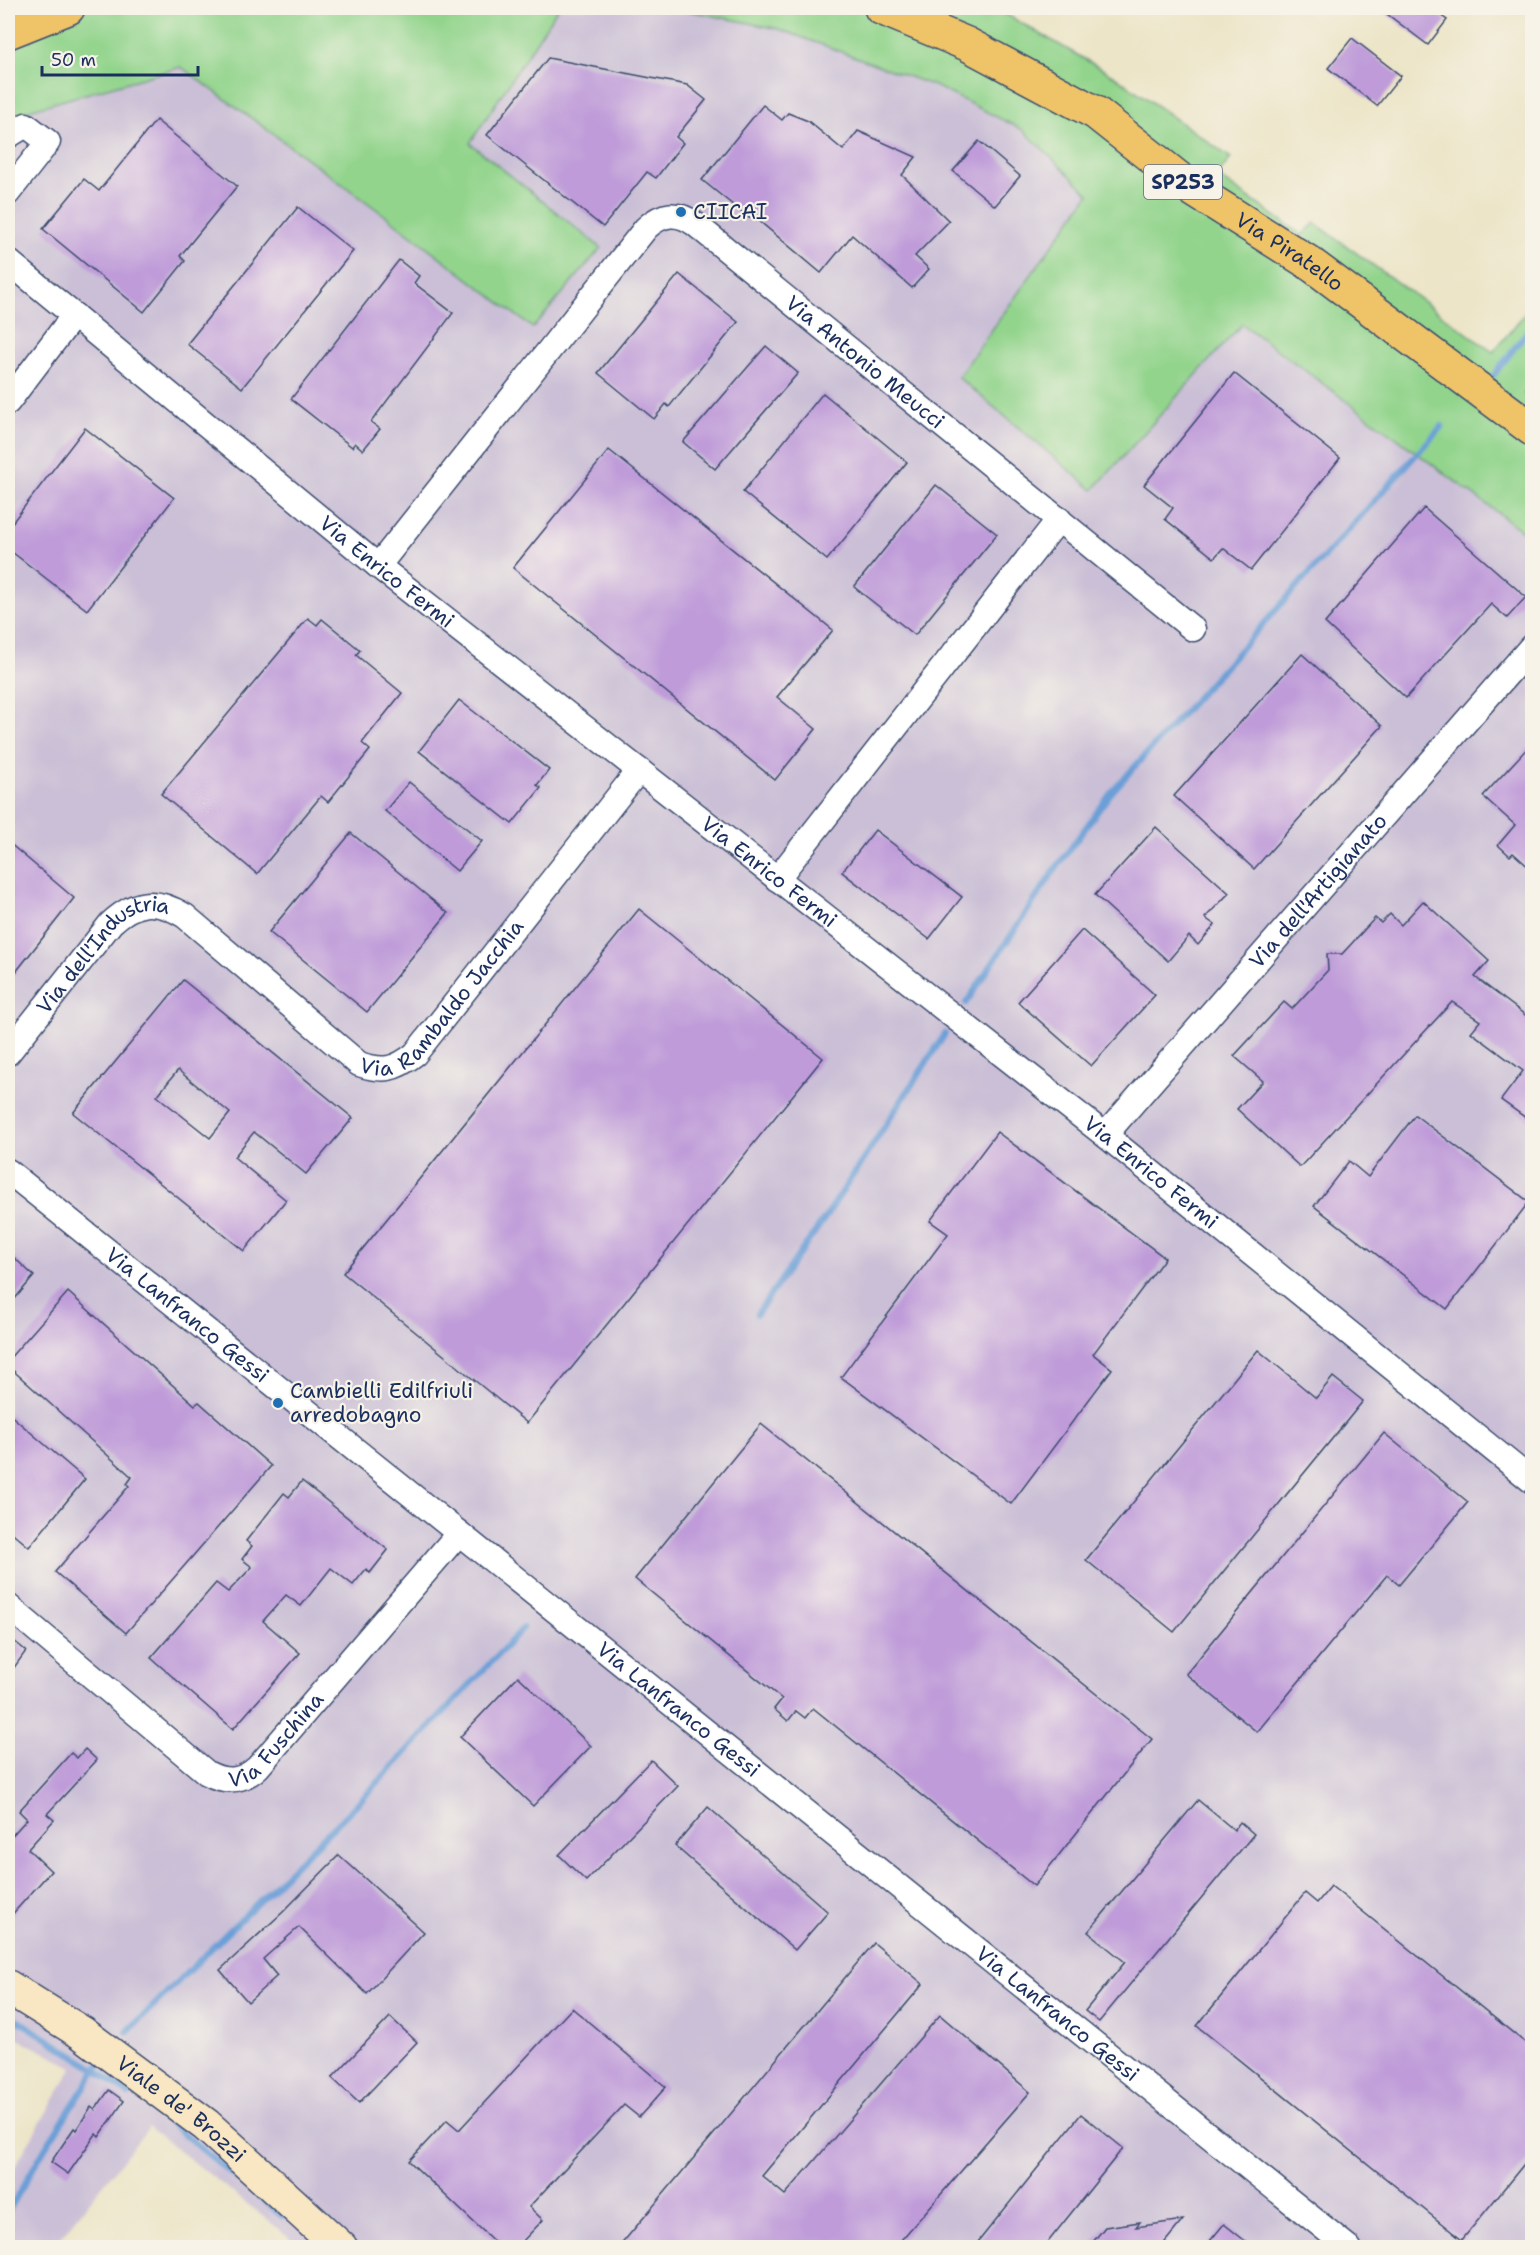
<svg xmlns="http://www.w3.org/2000/svg" width="1540" height="2255" viewBox="0 0 1540 2255" font-family="'Shantell Sans',sans-serif">
	<rect width="100%" height="100%" fill="#f7f3e8"/>
	<filter id="ink" filterUnits="userSpaceOnUse"><feTurbulence type="fractalNoise" baseFrequency=".0167" numOctaves="2"/><feDisplacementMap in="SourceGraphic" scale="12" xChannelSelector="R" yChannelSelector="G"/><feConvolveMatrix kernelMatrix="1 2 1 2 8 2 1 2 1" color-interpolation-filters="sRGB"/></filter>
	<filter id="wash" filterUnits="userSpaceOnUse"><feTurbulence type="fractalNoise" baseFrequency=".008" numOctaves="4" result="noise"/><feDisplacementMap in="SourceGraphic" scale="24" xChannelSelector="R" yChannelSelector="G"/><feGaussianBlur stdDeviation="1.35" result="paint"/><feColorMatrix in="noise" values="0 0 0 0 0 0 0 0 0 0 0 0 0 0 0 0 0 1.4 0 .05"/><feComposite in="paint" operator="in"/></filter>
	<g filter="url(#wash)">
		<rect width="100%" height="100%" fill="#ece5c8"/>
		<path fill="#cabfd6" d="M558,8H675L779,29L937,87L1023,130L1090,194L959,377L1093,490L1242,323L1532,538V2247H296L298,2244L149,2127L53,2247L8,2248V2178L73,2067L8,2034V123L22,112L181,67L390,219L601,248L470,143Z"/>
		<g fill="#92d48c" stroke="#568275" stroke-width="1.5">
			<path d="M8,8H558L470,143L601,248L533,328L390,219L181,67L22,112L8,123Z"/>
			<path d="M675,8H995L1116,77L1231,158L1217,176L1302,235L1315,223L1493,352L1532,305V382L1524,394L1532,400V538L1242,324L1093,490L958,377L1089,194L1023,130L937,87L779,29Z"/>
		</g>
		<g fill="none" stroke-linecap="round" stroke-linejoin="round">
			<g stroke="#6b9fd7" stroke-width="6">
				<path d="M1493,376L1532,325"/>
				<path d="M966,1003L1056,868L1111,793L1442,426"/>
				<path d="M757,1314L827,1215L945,1034"/>
				<path d="M8,2014L95,2069L129,2094"/>
				<path d="M127,2032L366,1795L523,1628"/>
				<path d="M156,2111L282,2216"/>
				<path d="M8,2212L45,2148L102,2060"/>
			</g>
		</g>
		<g id="blocks">
			<g fill="#bf9cd9" fill-rule="evenodd">
				<path d="M1379,8H1430L1447,20L1428,45Z"/>
				<path d="M1352,38L1401,76L1377,106L1328,68Z"/>
				<path d="M548,58L687,85L706,100L676,137L683,143L656,178L647,172L603,227L487,135Z"/>
				<path d="M763,105L782,120L788,113L808,121L843,150L858,131L916,157L902,175L949,221L915,256L929,269L912,288L852,235L821,273L752,215L749,218L702,180Z"/>
				<path d="M156,120L237,186L180,256L185,261L144,312L43,229L84,179L99,191Z"/>
				<path d="M979,141L1020,176L995,206L953,171Z"/>
				<path d="M298,207L353,251L242,388L187,344Z"/>
				<path d="M399,260L419,276L414,283L453,313L371,422L380,429L363,450L355,443L352,447L291,399Z"/>
				<path d="M679,274L738,322L669,407L666,404L654,419L598,373Z"/>
				<path d="M766,346L798,373L715,469L683,442Z"/>
				<path d="M1234,373L1340,458L1251,570L1223,548L1214,558L1165,519L1173,508L1144,485Z"/>
				<path d="M823,393L907,462L827,560L743,492Z"/>
				<path d="M85,428L174,498L87,610L8,549V528Z"/>
				<path d="M609,450L833,630L777,697L816,729L775,780L513,568Z"/>
				<path d="M936,485L997,534L915,635L854,587Z"/>
				<path d="M1424,508L1526,597L1507,618L1491,604L1406,698L1325,623Z"/>
				<path d="M308,618L317,625L322,619L343,636L360,650L356,655L402,693L362,743L370,750L328,802L321,796L257,874L161,794Z"/>
				<path d="M1302,654L1382,726L1254,869L1174,796Z"/>
				<path d="M459,700L549,770L537,785L541,788L512,824L419,751Z"/>
				<path d="M1533,742V871L1513,853L1510,856L1498,845L1515,825L1483,796Z"/>
				<path d="M409,782L482,841L457,871L385,811Z"/>
				<path d="M1156,827L1229,893L1205,918L1215,925L1198,945L1189,936L1168,961L1095,895Z"/>
				<path d="M875,830L962,897L929,939L842,872Z"/>
				<path d="M351,833L448,913L367,1012L269,932Z"/>
				<path d="M8,842L74,898L8,982Z"/>
				<path d="M1423,901L1489,961L1475,977L1533,1021V1123L1501,1100L1523,1071L1471,1032L1480,1021L1452,1002L1300,1167L1237,1109L1263,1081L1234,1056L1284,1002L1292,1009L1328,970L1327,954H1342L1375,918L1381,923L1390,914L1401,925Z"/>
				<path d="M639,909L823,1058L527,1423L343,1273Z"/>
				<path d="M1082,930L1155,995L1091,1066L1018,1002Z"/>
				<path d="M183,980L353,1118L306,1174L254,1132L234,1157L286,1200L244,1251L73,1113ZM178,1070L230,1113L210,1138L157,1096Z"/>
				<path d="M1415,1115L1529,1202L1447,1309L1314,1206L1349,1161L1368,1177Z"/>
				<path d="M997,1132L1165,1258L1093,1354L1112,1369L1011,1504L841,1377L948,1234L930,1221Z"/>
				<path d="M8,1252L34,1276L8,1307Z"/>
				<path d="M68,1292L195,1405L199,1402L271,1466L126,1633L55,1572L129,1486L127,1484L132,1477L8,1366V1360Z"/>
				<path d="M1258,1350L1316,1398L1333,1377L1363,1401L1174,1632L1086,1560Z"/>
				<path d="M8,1413L85,1479L29,1547L8,1529Z"/>
				<path d="M761,1424L1152,1739L1034,1886L813,1708L805,1718L796,1711L788,1721L774,1709L782,1699L635,1579Z"/>
				<path d="M1384,1433L1468,1502L1399,1585L1387,1575L1257,1732L1186,1674Z"/>
				<path d="M302,1481L388,1550L370,1573L366,1569L353,1585L331,1568L301,1606L286,1595L263,1621L300,1653L233,1729L151,1658L216,1583L228,1592L252,1567L242,1559L252,1546L246,1541L284,1493L289,1497Z"/>
				<path d="M8,1636L26,1651L8,1676Z"/>
				<path d="M518,1676L591,1746L533,1806L460,1737Z"/>
				<path d="M85,1749L97,1760L47,1814L54,1820L28,1849L51,1871L8,1919V1840L27,1819L19,1811L71,1753L77,1758Z"/>
				<path d="M651,1760L678,1786L586,1881L559,1855Z"/>
				<path d="M1198,1800L1234,1830L1240,1822L1254,1834L1099,2022L1085,2011L1125,1962L1088,1932Z"/>
				<path d="M708,1807L828,1912L795,1950L675,1846Z"/>
				<path d="M339,1855L424,1932L367,1994L299,1927L263,1959L277,1976L248,2002L220,1970L283,1912Z"/>
				<path d="M1331,1886L1533,2049V2153L1462,2240L1197,2026L1305,1893L1317,1903Z"/>
				<path d="M874,1943L923,1984L762,2176L785,2195L940,2015L1030,2092L895,2247H619Z"/>
				<path d="M572,2008L666,2087L639,2117L624,2105L529,2207L543,2220L517,2247H500L409,2161L447,2120L459,2130Z"/>
				<path d="M390,2017L417,2042L359,2103L332,2078Z"/>
				<path d="M109,2090L124,2101L99,2137L96,2134L68,2174L51,2162L74,2128L76,2130L91,2107L95,2110Z"/>
				<path d="M1081,2114L1123,2148L1044,2247H974Z"/>
				<path d="M1183,2220L1161,2247H1089L1105,2227L1140,2222L1136,2227Z"/>
				<path d="M1224,2224L1253,2247H1205Z"/>
			</g>
		</g>
	</g>
	<g filter="url(#ink)">
		<use href="#blocks" fill-opacity="0" stroke="#3a4a6e" stroke-width="1.5"/>
		<g fill="none" stroke-linecap="round" stroke-linejoin="round">
			<g stroke="#3a4a6e" stroke-width="27">
				<g id="street">
					<path d="M8,136L26,125L48,142L8,193"/>
					<path id="s1" d="M8,261L378,566L1105,1135L1532,1481"/>
					<path d="M8,402L74,315"/>
					<path id="s2" d="M378,566L646,228C662,213 678,211 695,224L1193,629"/>
					<path d="M777,879L1059,519"/>
					<path id="s3" d="M8,1053L111,923C136,900 156,898 185,916L359,1064C383,1072 395,1070 415,1054L639,770"/>
					<path id="s4" d="M1105,1135L1532,646"/>
					<path id="s5" d="M8,1171L1349,2248"/>
					<path id="s6" d="M8,1606L207,1773C226,1783 242,1782 258,1767L459,1533"/>
				</g>
			</g>
			<g stroke="#3a4a6e" stroke-width="36">
				<g id="secondary">
					<path id="s7" d="M8,1987L82,2033L206,2125L341,2248"/>
				</g>
			</g>
			<g stroke="#3a4a6e" stroke-width="36">
				<g id="primary">
					<path id="s8" d="M881,8L967,44L1096,113L1192,189L1308,262L1532,429"/>
					<path d="M8,32L68,8"/>
				</g>
			</g>
			<use href="#street" stroke="#fff" stroke-width="24"/>
			<use href="#secondary" stroke="#f9e7c3" stroke-width="33"/>
			<use href="#primary" stroke="#efc469" stroke-width="33"/>
		</g>
	</g>
	<g fill="#1f6fb2" stroke="#f7f3e8" stroke-width="2">
		<circle cx="681" cy="212" r="6"/>
		<circle cx="278" cy="1403" r="6"/>
	</g>
	<g text-anchor="middle" dominant-baseline="central" stroke-width="4.5" stroke-linejoin="round" paint-order="stroke">
		<rect fill="#f7f3e8" stroke="#5d6a87" stroke-width="1.5" x="1144" y="165" width="78" height="34" rx="4.5"/>
		<g font-size="20" font-weight="bold" fill="#1b2f5e">
			<text x="1183" y="182">SP253</text>
		</g>
		<g font-size="21" fill="#1b2f5e" stroke="#f7f3e8" text-anchor="start">
			<text x="693" y="212">CIICAI</text>
			<text x="290" y="1391">Cambielli Edilfriuli<tspan x="290" dy="24">arredobagno</tspan></text>
		</g>
		<g font-size="21" fill="#1b2f5e" stroke="#f7f3e8">
			<text stroke="none"><textPath href="#s8" startOffset="478">Via Piratello</textPath></text>
			<text stroke="none"><textPath href="#s2" startOffset="705">Via Antonio Meucci</textPath></text>
			<text stroke="none"><textPath href="#s1" startOffset="490">Via Enrico Fermi</textPath></text>
			<text stroke="none"><textPath href="#s1" startOffset="976">Via Enrico Fermi</textPath></text>
			<text stroke="none"><textPath href="#s4" startOffset="324">Via dell'Artigianato</textPath></text>
			<text stroke="none"><textPath href="#s3" startOffset="142">Via dell'Industria</textPath></text>
			<text stroke="none"><textPath href="#s3" startOffset="591">Via Rambaldo Jacchia</textPath></text>
			<text stroke="none"><textPath href="#s1" startOffset="1462">Via Enrico Fermi</textPath></text>
			<text stroke="none"><textPath href="#s5" startOffset="230">Via Lanfranco Gessi</textPath></text>
			<text stroke="none"><textPath href="#s5" startOffset="860">Via Lanfranco Gessi</textPath></text>
			<text stroke="none"><textPath href="#s6" startOffset="346">Via Fuschina</textPath></text>
			<text stroke="none"><textPath href="#s5" startOffset="1346">Via Lanfranco Gessi</textPath></text>
			<text stroke="none"><textPath href="#s7" startOffset="212">Viale de' Brozzi</textPath></text>
		</g>
	</g>
	<rect width="1540" height="2255" fill="none" stroke="#f7f3e8" stroke-width="30"/>
	<path d="M42 66v9h156v-9" fill="none" stroke="#1b2f5e" stroke-width="3"/>
	<text x="51" y="66" font-size="18" fill="#1b2f5e" stroke="#f7f3e8" stroke-width="4.5" paint-order="stroke">50 m</text>
</svg>
